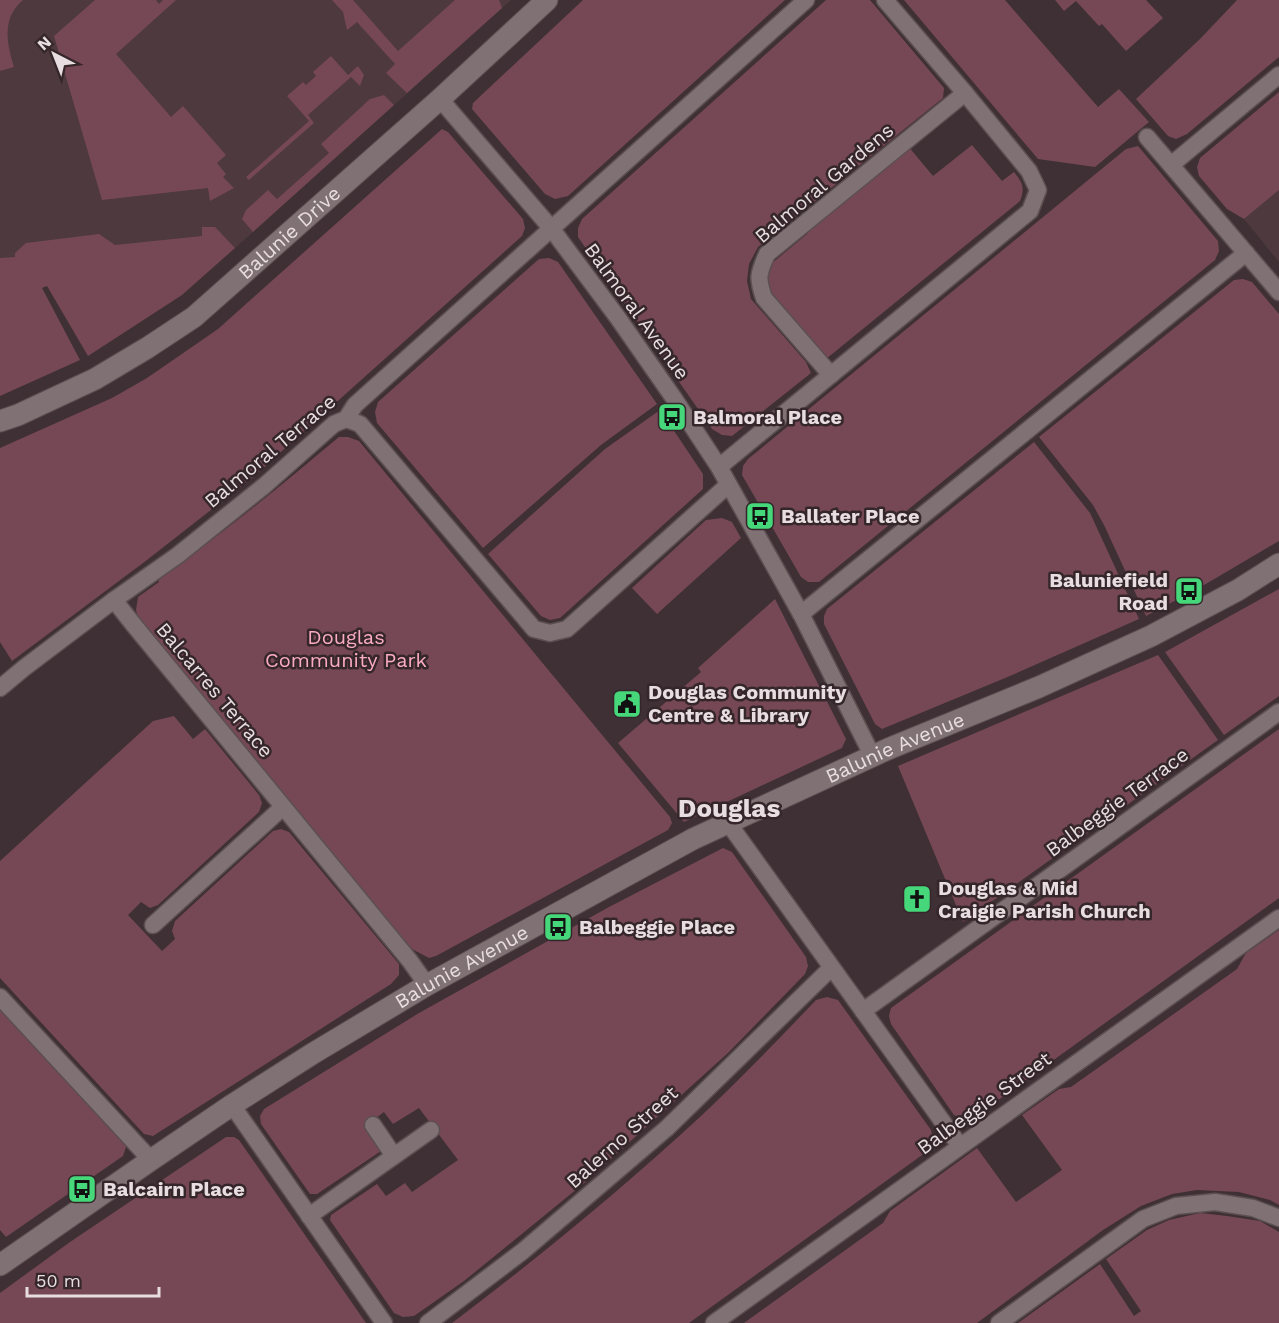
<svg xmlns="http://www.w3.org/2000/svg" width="1279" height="1323" viewBox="0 0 1279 1323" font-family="'Work Sans',sans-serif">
	<rect width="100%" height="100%" fill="#3e3034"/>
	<g fill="#4d393e">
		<path d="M0,0H511L235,248L223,236L0,285Z"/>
		<path d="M1279,190V262L1244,219Z"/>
	</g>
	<g fill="#764855">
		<path d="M0,0H23C1,19 7,43 14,67L0,71Z"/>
		<path d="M95,0H156L159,4L163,0H176L116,54L171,117L183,106L226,155L217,163L226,174L223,177L234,188L210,201L208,188L102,200L54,36Z"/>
		<path d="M332,0H353L398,51L455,0H499L502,8L407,93L386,73L395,64L357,22L347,30L343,12Z"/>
		<path d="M583,0H785L568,196L555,199L545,194L472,109L473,103Z"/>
		<path d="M826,0H870L944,88L943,98L758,247L749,264L747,281L751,299L806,362L811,373L732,436L722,435L712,429L578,237V228L582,219Z"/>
		<path d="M904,0H1005L1098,107L1119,89L1149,122L1095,167L1038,159Z"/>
		<path d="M1055,0H1146L1163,18L1126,51L1102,24L1099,26L1076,1L1064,11Z"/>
		<path d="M1237,0H1279V57L1187,134L1176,139L1168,136L1136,99L1201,38Z"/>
		<path d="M331,56L348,75L358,66L364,75L360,86L351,77L308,115L314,123L249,180L246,177L309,121L287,96L303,82L306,85L316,76L313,72Z"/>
		<path d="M1279,92V190L1244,219L1227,209L1199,176L1197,167L1200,158Z"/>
		<path d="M384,95L394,105L253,232L242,219L246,210L268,190L277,199L329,153L321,144L370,99Z"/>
		<path d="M442,129L448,132L523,219L525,228L522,236L253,477L147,560L12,661L0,642V448L112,398L147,378L218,329Z"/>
		<path d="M972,145L1002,181L1014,172C1023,183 1025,188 1020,201L826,359L768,293L766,279L771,264L807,234L815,222L908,146L933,176Z"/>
		<path d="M1138,146L1218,241L1219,251L1215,260L819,582H808L801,577L742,475L743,466L748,459L1126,149Z"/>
		<path d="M202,227H215L235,248L182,295L88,356L47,286L42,288L80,360L0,396V258L15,257V253L26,243L99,234L115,245L202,236Z"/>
		<path d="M549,258L558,262L657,404L601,445L483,548L377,423L375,412L378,402L539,259Z"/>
		<path d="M1243,279L1252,282L1279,314V541L1199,588L1146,616L1104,525L1093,505L1039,437L1234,280Z"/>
		<path d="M660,410L703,474V489L560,618L550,620L541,616L488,554L605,449Z"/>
		<path d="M339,437H348L359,441L670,817L672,823L668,830L436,956L429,958L410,948L139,621L136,610L138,597L159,582L158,578C221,536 280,486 339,437Z"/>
		<path d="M1034,442L1090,513L1139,619L1010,676L882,729L875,724L824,624V616L827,609Z"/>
		<path d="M722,518L732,522L741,538L657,614L632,588L706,520Z"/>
		<path d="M1279,589V696L1224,735L1165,652Z"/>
		<path d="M775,599L846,739L842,748L684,822L618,743L701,672L698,668Z"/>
		<path d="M1158,655L1218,740L963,922L898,766Z"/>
		<path d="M174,716L193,739L205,729L259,795L262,803L259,812L158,905L150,908L141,902L128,915L162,951L175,939L172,931L175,921L273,831L281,829L289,832L399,964V975L391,984L153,1136L144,1134L0,978V861L153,721Z"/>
		<path d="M1279,729V898L973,1118L963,1119L954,1115L891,1024L889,1016L891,1008Z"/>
		<path d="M723,848L732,852L806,957L808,966L805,974L729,1052L583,1184L464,1281L414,1316L403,1317L394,1313L330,1220L331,1215L377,1184L386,1196L405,1183L412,1192L458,1160L419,1108L393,1124L384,1112L364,1127L381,1151L317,1194H310L261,1124L260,1116L264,1109L419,1013L609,907Z"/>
		<path d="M1279,930V1205L1270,1200L1239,1192L1197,1190L1172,1194L1141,1206L1103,1230L977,1323H744L883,1223L890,1211L977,1148L1016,1202L1062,1170L1022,1115L1059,1089L1071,1087L1237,969L1246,953Z"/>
		<path d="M827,997L838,1000L931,1130L934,1141L929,1150L689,1323H452C538,1258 622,1189 701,1116C740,1079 779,1039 816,1000Z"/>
		<path d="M0,1007L123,1139L126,1147L123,1156L6,1237L0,1230Z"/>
		<path d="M226,1137H234L239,1140L366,1323H0V1293L70,1242Z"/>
		<path d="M1200,1213L1227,1216L1260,1221L1279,1232V1323H1018L1100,1264L1134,1316L1141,1311L1106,1259L1147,1230L1169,1220Z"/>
	</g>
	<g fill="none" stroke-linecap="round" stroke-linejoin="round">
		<g stroke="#5b4f52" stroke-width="19">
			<g id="minor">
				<path d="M440,99L551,228L618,318L673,397L719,467L801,614L873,757"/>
				<path d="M1147,137L1279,292"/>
				<path d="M1171,165L1279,75"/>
				<path d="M831,375L764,298C757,278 758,274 767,254L965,93"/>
				<path d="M346,419L360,424L534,629L550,633L567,629L728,485"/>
				<path d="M719,467L1030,211L1038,190L1029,171L965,93L885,0"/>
				<path d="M114,600L133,624L410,961L427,985"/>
				<path d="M801,614L1246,253"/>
				<path d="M0,688L24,668L114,600L178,555L264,486L334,424L346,419L355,405L806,0"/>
				<path d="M729,821L734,831L960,1146"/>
				<path d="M153,925L283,807"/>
				<path d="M0,997L151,1160"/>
				<path d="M863,1011L1279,712"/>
				<path d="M232,1105L384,1323"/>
				<path d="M373,1125L394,1156"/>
				<path d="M309,1216L431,1130"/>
				<path d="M428,1323L523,1251L667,1128L826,973L832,968"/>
				<path d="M714,1323L1279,918"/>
				<path d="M999,1323L1143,1219L1176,1206L1215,1202L1253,1208L1279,1218"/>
			</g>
		</g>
		<g stroke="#5b4f52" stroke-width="23">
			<g id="tertiary">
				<path id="s1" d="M0,421L18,415L95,379L147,348L194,317L440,99L547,0"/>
				<path id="s2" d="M0,1265L151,1160L232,1105L312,1054L427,985L693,839L888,749L1039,687L1151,636L1238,590L1279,564"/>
			</g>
		</g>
		<use href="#minor" stroke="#807174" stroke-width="16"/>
		<use href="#tertiary" stroke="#807174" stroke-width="21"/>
	</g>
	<defs>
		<g id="bus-square" transform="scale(1.5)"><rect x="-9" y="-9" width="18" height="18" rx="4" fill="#45d77a" stroke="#34262a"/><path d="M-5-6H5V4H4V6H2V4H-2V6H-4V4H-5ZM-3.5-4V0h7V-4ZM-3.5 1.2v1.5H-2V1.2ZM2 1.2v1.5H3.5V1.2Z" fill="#111"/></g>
		<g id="civic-square" transform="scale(1.5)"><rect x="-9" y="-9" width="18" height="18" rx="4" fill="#45d77a" stroke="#34262a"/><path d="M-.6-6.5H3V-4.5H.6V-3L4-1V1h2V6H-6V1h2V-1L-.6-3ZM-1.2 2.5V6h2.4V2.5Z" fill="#111"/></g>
		<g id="church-square" transform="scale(1.5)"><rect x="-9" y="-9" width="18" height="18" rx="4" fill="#45d77a" stroke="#34262a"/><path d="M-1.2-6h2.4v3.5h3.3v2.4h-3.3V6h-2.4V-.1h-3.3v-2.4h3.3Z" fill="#111"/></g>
	</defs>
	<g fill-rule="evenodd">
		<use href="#bus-square" x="672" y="417"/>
		<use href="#bus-square" x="760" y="516"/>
		<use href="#bus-square" x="1189" y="591"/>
		<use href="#civic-square" x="627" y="704"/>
		<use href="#church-square" x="917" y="899"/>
		<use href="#bus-square" x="558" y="927"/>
		<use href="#bus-square" x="82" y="1189"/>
	</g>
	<g text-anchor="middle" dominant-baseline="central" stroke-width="5" stroke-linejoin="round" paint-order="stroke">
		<g font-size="20" fill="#e8dee1" stroke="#34262a">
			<text transform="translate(824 183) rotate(-40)">Balmoral Gardens</text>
			<text stroke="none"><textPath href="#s1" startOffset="348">Balunie Drive</textPath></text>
			<text transform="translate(637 311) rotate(54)">Balmoral Avenue</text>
			<text transform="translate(270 451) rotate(-40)">Balmoral Terrace</text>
			<text transform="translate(215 690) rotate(50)">Balcarres Terrace</text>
			<text stroke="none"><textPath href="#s2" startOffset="1036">Balunie Avenue</textPath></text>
			<text transform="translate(1117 802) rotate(-36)">Balbeggie Terrace</text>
			<text stroke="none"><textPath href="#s2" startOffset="550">Balunie Avenue</textPath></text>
			<text transform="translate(984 1103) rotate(-36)">Balbeggie Street</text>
			<text transform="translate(622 1137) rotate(-42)">Balerno Street</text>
		</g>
		<g font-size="20" font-weight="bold" fill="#e8dee1" stroke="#34262a" text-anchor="start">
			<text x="693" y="417">Balmoral Place</text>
			<text x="781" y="516">Ballater Place</text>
			<text x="1168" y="580" text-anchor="end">Baluniefield<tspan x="1168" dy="23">Road</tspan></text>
			<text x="648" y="692">Douglas Community<tspan x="648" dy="23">Centre &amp; Library</tspan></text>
			<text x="938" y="888">Douglas &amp; Mid<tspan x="938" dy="23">Craigie Parish Church</tspan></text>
			<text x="579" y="927">Balbeggie Place</text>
			<text x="103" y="1189">Balcairn Place</text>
		</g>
		<g font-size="20" fill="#fcacc2" stroke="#34262a">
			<text x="346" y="637">Douglas<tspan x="346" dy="23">Community Park</tspan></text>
		</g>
		<g font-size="26" font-weight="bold" fill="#e8dee1" stroke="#34262a">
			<text x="729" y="808">Douglas</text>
		</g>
	</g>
	<g transform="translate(54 54) rotate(318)" stroke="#34262a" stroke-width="4.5" paint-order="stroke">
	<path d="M0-4.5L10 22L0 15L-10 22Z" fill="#e8dee1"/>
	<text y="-9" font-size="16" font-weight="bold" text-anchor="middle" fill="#e8dee1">N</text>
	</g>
	<path d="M27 1287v9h132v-9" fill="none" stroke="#e8dee1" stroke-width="3"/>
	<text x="36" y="1287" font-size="18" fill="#e8dee1" stroke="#34262a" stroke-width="4.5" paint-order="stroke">50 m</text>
</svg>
